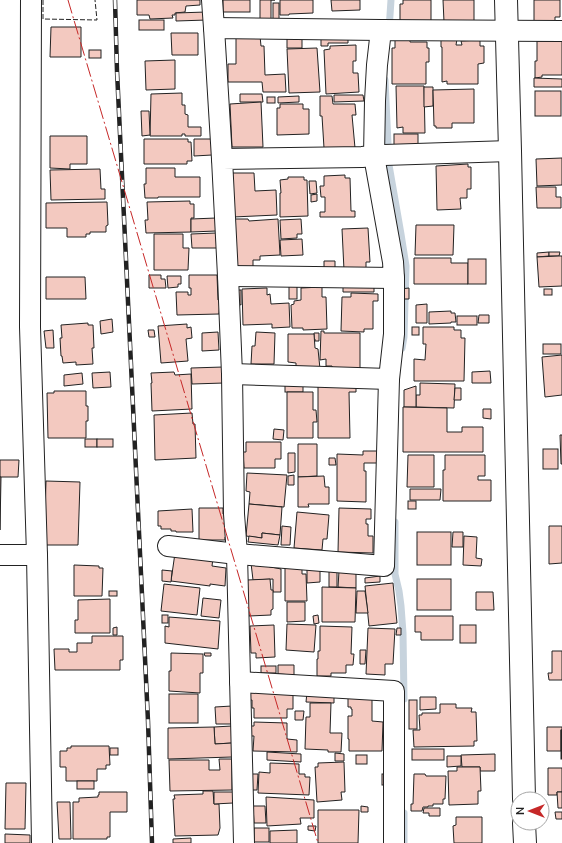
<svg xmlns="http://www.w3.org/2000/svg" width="562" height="843" viewBox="0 0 562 843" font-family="'Nunito Sans',sans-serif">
	<rect width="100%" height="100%" fill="#fff"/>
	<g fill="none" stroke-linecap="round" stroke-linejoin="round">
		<g stroke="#c7d3dd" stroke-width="7">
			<path d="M389,30L391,0"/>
			<path d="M385,80L389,165L401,234L406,266L404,337L402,348"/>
			<path d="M395,522V574L399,591L401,606L403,633L404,699"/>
			<path d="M404,813V843"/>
		</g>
	</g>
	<g fill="#f3c9c0" stroke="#222">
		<path d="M137,0H200V5L186,6L185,12L175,13V15H172L173,18L150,19L149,15H137Z"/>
		<rect x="223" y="0" width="27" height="12"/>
		<path d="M260,0H275H271V20H260Z"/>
		<path d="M280,0H313V13L289,14V15H280Z"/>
		<path d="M331,0H360V10L332,11Z"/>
		<path d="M403,0H431V21L400,23V4H403Z"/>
		<path d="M443,0H474V21L444,22Z"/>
		<path d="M534,0H560V17H555V24L534,23Z"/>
		<rect x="273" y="3" width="6" height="16"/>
		<path d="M206,12L207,20L176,21V13Z"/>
		<rect x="139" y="20" width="25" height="10"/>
		<path d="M51,27H81V57H50Z"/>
		<path d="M171,33H198V55H172Z"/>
		<path d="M236,36H260L261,46H264L265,75L285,74L286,92H263L262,82H228V64H236Z"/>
		<rect x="287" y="36" width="15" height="12"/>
		<path d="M321,36H348V43H328V46H321Z"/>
		<path d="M395,37H410V42H427V48H429V62H426V84H392V48H395Z"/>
		<path d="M441,38L457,39L456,45H462L461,41L480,40V46H484V63L478,64V84H447V81L442,82V47H441Z"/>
		<path d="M537,41H562V75H542V77L535,78V61H537Z"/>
		<path d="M356,45V61H353V73H358L359,92L326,94L324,50L330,49V46Z"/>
		<path d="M317,48L320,92L289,93L287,49Z"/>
		<rect x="89" y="50" width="12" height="8"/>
		<path d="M175,60V89L146,90L145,61Z"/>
		<path d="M534,78L562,79V87H534Z"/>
		<path d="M396,86H424L425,133H403V127L397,128Z"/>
		<path d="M424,87H433V106L424,107Z"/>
		<path d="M474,89V123H452V128H436V126H434L433,90Z"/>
		<rect x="535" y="91" width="26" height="25"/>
		<path d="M182,93V105H185V114L188,115V127H201V136H185V134H182V136H150L151,94Z"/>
		<path d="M240,94H262L263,102H240Z"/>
		<path d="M334,95H363L364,101L334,102Z"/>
		<path d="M299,96V102L278,103V97Z"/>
		<path d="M320,96H332L333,104H355L356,115H352L355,148H324L322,116H320Z"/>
		<rect x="267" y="97" width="8" height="6"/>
		<path d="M261,102L263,147H232L230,104Z"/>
		<path d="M280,104H303V109H309V134L277,135V108H280Z"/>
		<path d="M141,111H149L150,135L142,136Z"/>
		<rect x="394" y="134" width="24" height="11"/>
		<path d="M50,136H87V164H70V169L50,168Z"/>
		<path d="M144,139H188V142H191L192,161H187V164H144Z"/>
		<path d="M194,139H212V155L194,156Z"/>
		<path d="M562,158V185L537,186L536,159Z"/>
		<path d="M468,164V167H471V189H467V198H460L461,209L437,210L436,166Z"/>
		<path d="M146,168H175V177H200V197H158V198H145L144,184H146Z"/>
		<path d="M100,169L101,189H105V199L51,200L50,170Z"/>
		<path d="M232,173H254L255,191L276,190L277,215L233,217Z"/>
		<path d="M345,175V178H350L351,211H355V217H320V212H325V197H321L320,186H324V176Z"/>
		<path d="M288,177H304V180H307L308,216L280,217V193H281L280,180L288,179Z"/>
		<path d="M309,181H316L317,193L310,194Z"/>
		<path d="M536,187H556V197H561V208H537Z"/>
		<path d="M317,194V201L311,202V195Z"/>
		<path d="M190,201V204H194V218H191V232L146,233L145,220H148L147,202Z"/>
		<path d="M107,202L108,225L106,226V232H90V234H86V237H67V228H46V203Z"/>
		<path d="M216,218V231L191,232V219Z"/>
		<path d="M235,219H248L249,221L278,219L280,255L260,256V260H253V270H242L236,265Z"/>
		<path d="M301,219L302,234H297V238L281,239L280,220Z"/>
		<path d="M416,225H454L453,255H415Z"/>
		<path d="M368,228L370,262H366V269L344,270L342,229Z"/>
		<path d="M216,233L217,248H192L191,234Z"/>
		<path d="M154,234H183V248H189L188,270H154Z"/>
		<path d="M302,239L303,255L281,256L280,240Z"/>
		<path d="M549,252V256L537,257V253Z"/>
		<path d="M549,252H560L559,256H549Z"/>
		<path d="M559,256H562V286L539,287L537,257Z"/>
		<path d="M414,258H451V263H468V284H414Z"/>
		<rect x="468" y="259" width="18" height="25"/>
		<path d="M324,261H335V269L324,270Z"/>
		<path d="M149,275H161V279H165L166,288H149Z"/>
		<path d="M189,275H217L218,300H220L219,314L177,315L176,292H188V295H191V288H189Z"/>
		<path d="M167,276H181V284H178V287L168,288Z"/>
		<path d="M46,277H85L86,299H46Z"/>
		<path d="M374,284V292H343V285Z"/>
		<rect x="289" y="285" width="8" height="14"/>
		<path d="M322,287V297H326L327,329L303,330V328H292L291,305L294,304V301L301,300V288Z"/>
		<path d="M267,288V295L270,294L271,304L289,303L290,327L272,328V324L243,325L242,289Z"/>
		<path d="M409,288V299H401L400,289Z"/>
		<rect x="544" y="289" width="8" height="6"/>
		<path d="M237,290H241V305L238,304Z"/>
		<path d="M351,293L378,294V301H373V329H364V332L341,331L342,297H351Z"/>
		<path d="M427,304V323H416V305Z"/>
		<path d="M451,311V313H455L456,322H451V323L429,324V312Z"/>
		<path d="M479,315H489V323H478Z"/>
		<rect x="457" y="316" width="20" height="9"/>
		<path d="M112,319L113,332L101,334L100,321Z"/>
		<path d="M88,323V325H93L94,348H92L93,364L76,365V362L63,363L62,356H61L60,338H62L61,325Z"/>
		<path d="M187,324V328L191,327L192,338L186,339L188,361L161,363L158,326Z"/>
		<rect x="412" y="327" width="7" height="8"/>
		<path d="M423,327H454V330H461V338H465L464,381H414V359L425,360L426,344H423Z"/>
		<path d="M53,330L54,348H46L44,331Z"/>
		<path d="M148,330H154L155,337H149Z"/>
		<path d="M321,331H324V333H360V371L333,370L332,366H326V359L320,360Z"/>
		<path d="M218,332L219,350L202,351V333Z"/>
		<path d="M256,332L275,333L274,364H251L252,346H255Z"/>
		<path d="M314,333H319V341H315V339H314Z"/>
		<path d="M288,334H314L315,348L318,349L320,369L296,370V363L288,362Z"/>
		<rect x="543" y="344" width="18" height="10"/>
		<path d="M562,355V395L545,397L542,357Z"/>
		<path d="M223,367L224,383L192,384L191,368Z"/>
		<path d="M490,371L491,383H472V372Z"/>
		<path d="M110,372L111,387L93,388L92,373Z"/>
		<path d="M174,372L175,375L191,374L192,409L152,411L151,383H152L151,373Z"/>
		<path d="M82,373L83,384L64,386V375Z"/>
		<path d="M420,383L455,384L454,408L416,407V395H420Z"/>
		<rect x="285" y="385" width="18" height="7"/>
		<path d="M318,386H356V392H349L350,438H318Z"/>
		<path d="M416,386V407H404V390Z"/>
		<path d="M455,388H461V400H454Z"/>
		<path d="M54,391H86V406H88V421H86V438H48L47,393H54Z"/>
		<path d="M287,392H313V410H316L317,422H313V438H287Z"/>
		<path d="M403,407L447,408V432H462V427H483V452H403Z"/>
		<path d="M483,409H491V419L483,418Z"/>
		<path d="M192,413L193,424H195L196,458L155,460L154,415Z"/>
		<path d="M274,429L284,430L283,440L273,439Z"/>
		<path d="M560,435H562V464H561Z"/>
		<rect x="85" y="439" width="12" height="8"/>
		<rect x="97" y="439" width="16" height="8"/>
		<path d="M246,442H281V459H275V468H244L243,452H246Z"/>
		<path d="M298,444H317V476L298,477Z"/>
		<rect x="543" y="449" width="15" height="20"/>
		<path d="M363,451H379V463H364V471H366V502L337,501V454L363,455Z"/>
		<path d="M288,453H295V472L288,473Z"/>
		<path d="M408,455H434V487H407Z"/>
		<path d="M445,455H485V476H478V480H491V501H443V470H445Z"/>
		<path d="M329,458H335L336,465H329Z"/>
		<path d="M0,460H19L18,477H0Z"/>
		<path d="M247,473L287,475L284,507L249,504L250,492L246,491Z"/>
		<path d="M294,475V485H288V476Z"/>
		<path d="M324,476L325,487H329V504H308L309,507H298V477Z"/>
		<path d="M0,477H1L0,530Z"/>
		<path d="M46,481L80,482L78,545H44Z"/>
		<path d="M410,489H441L440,500H410Z"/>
		<rect x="408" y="501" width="8" height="8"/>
		<path d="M249,504L282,507L280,535L262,533V538L246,536Z"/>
		<path d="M199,508H223V514L225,513L226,538L225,537V540H199Z"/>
		<path d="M339,508L371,509V519H366V524H368V536H373V553L338,552Z"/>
		<path d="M192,509L193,532H176V531H171V529H161V526H158V511Z"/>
		<path d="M297,512L329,515L327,539H323L322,550L294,548Z"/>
		<path d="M282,526L291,527L290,545H281Z"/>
		<path d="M549,526H562V563L549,564Z"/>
		<rect x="417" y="532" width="34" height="33"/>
		<path d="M453,532H463V547H452Z"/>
		<path d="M262,533L280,535L278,545L248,542L249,536L262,538Z"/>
		<path d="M464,536L477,537L476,558L482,559L481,566L463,565Z"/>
		<path d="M175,553L213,558L212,566L226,568L225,586L210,584V586L171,581Z"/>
		<path d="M251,563L281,569V592H273V579L253,580Z"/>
		<path d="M74,565L99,566V568H103L102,596H74Z"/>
		<path d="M285,566H302V574H306L307,601H285Z"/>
		<path d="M307,567L320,568V582L307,583Z"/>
		<path d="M162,570L172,571L171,582L162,581Z"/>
		<rect x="329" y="571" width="8" height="16"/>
		<path d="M339,571L356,572V588L338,587Z"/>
		<path d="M380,576V582L365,583V578Z"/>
		<path d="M270,579L271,590H273V609L271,610V615L249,616L247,580Z"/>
		<rect x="417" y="579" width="34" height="31"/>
		<path d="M393,583L397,623L369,626L365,586Z"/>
		<path d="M164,584L200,588L197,615L161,611Z"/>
		<path d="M322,587L356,588L355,622H322Z"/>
		<rect x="109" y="591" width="8" height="5"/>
		<path d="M357,591H365L368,613H356Z"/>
		<path d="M476,592H493L494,610H476Z"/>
		<path d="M203,598L221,600L219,618L201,616Z"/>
		<path d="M110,599V633H75V620H78V600Z"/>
		<path d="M287,602H305V621L287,622Z"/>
		<rect x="162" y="615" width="6" height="8"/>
		<path d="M318,615L319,623L314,624L313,616Z"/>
		<path d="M415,616H453V640H421V632H415Z"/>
		<path d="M169,617L220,621L218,649L165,643V626L169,627Z"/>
		<path d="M287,624L316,625L314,652L286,650Z"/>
		<path d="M274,625L275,657L256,658V653H251L250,626Z"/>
		<rect x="460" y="625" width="16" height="18"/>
		<path d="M320,626L352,627L351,654H354L353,665H346V673H331V676H317V659H318V651H320Z"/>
		<path d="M117,627V635H113V628Z"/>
		<path d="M368,628L395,629L393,664H385V675L366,674Z"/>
		<path d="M397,628H401V635H396Z"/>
		<path d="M92,636H123V660H120V670H55L54,649H69V652H77V643H92Z"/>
		<path d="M360,650H366L365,664H360Z"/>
		<path d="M552,651H562V680H549L548,673H552Z"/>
		<path d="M171,653L203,654V673H200V693L169,691V671H171Z"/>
		<path d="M204,653H211V656H205Z"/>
		<path d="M278,665H294V675L278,674Z"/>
		<rect x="261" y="666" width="15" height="7"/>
		<path d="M255,688L293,693V709H287V718H254V708H252V700H249V694Z"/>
		<path d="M307,692L334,693V703L306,702Z"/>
		<path d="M348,693L372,694V721L383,722L382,751H349V739H348V716H352V709H351V707H348Z"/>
		<rect x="169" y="694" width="29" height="29"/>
		<path d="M420,697H436V709L420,710Z"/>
		<rect x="409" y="700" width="8" height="29"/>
		<path d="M310,703H331L330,733H342L341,752H328V750L305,749L306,717H310Z"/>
		<path d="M440,704H456V708H472L471,712H476L477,741H474V746L414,747L413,730H420L419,715H422V713H440Z"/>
		<path d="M232,706V724H216L215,707Z"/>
		<path d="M295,711H304L303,720H295Z"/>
		<path d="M254,722L287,723V739L297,740V752L253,751L254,736H250L251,726H254Z"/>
		<path d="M232,726V743L215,744L214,727Z"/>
		<path d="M214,727L215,744L232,743V757L168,759V728Z"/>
		<path d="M547,727H562V730H561V751H547Z"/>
		<rect x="561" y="730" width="1" height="29"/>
		<path d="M71,746H109L110,765H106V769H97V781H66V767H60V751H67V748H71Z"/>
		<rect x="110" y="748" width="8" height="7"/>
		<rect x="412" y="749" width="32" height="11"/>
		<path d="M267,752L301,754V762L267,760Z"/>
		<path d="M335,753L344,754V761H335Z"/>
		<path d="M495,754V771H480V767H462L461,755Z"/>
		<rect x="356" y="755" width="11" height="9"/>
		<path d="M447,756H461V766L447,767Z"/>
		<path d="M219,759H232V790L170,791L169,760H209V770H220Z"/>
		<path d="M344,762L345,792H341L342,800L317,802L315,767H318V763Z"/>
		<path d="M270,763L299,764V774H305V777H310L309,795L258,793L259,772L270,773Z"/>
		<path d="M457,767H480L481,791H478V804L449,805L448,771H457Z"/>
		<path d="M548,768H562V792H557V795H548Z"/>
		<path d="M252,774H258L257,790H251Z"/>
		<rect x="382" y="774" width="4" height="11"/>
		<path d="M414,774H425L426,776H446L445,799H443V804H433V806H428V807H423L422,811H411V804H413Z"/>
		<rect x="77" y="781" width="17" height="8"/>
		<path d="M6,783H26L25,829H5Z"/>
		<path d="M203,791H213L214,804H219L220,828L218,835L175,836L173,799H175L174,795L203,794Z"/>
		<path d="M99,792H127V812H110V837H107V839H73V802H79V798L98,797V795H99Z"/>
		<path d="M214,792H233V803L214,804Z"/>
		<path d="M557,792H562V808H558Z"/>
		<path d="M266,797L314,800V818H300L301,824L267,826Z"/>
		<path d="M57,802H70L71,839H59Z"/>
		<path d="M253,806H265L266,823H254Z"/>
		<path d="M361,806L368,807V812H361Z"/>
		<path d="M424,808H440V816H429V813H423Z"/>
		<path d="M318,810H359L358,843H318Z"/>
		<path d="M555,812H562V819H556Z"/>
		<path d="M456,817H482V843H454L453,826L456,825Z"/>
		<path d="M308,826H316L315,831L308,830Z"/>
		<rect x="254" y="828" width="15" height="14"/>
		<path d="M297,830V843H270V831Z"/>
		<path d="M5,834L30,835V843H5Z"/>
		<path d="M191,838V843H173V839Z"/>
	</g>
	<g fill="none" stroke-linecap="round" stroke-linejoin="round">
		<g stroke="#222" stroke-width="22">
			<g id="minor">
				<path d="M31,0L30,327L37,555L42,843"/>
				<path d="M212,0L214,28"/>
				<path d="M222,159L214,28L381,30"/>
				<path d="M228,276L394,278L393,262L374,156L375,101L377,65L381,30L562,31"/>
				<path d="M232,374L389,379"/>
				<path d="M168,546L237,554L384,566L389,379L394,334V278"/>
				<path d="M0,555H37"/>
				<path d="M240,682L394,691V843"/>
				<path d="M244,843L237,554L234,514L232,374L228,276L222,159L362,157L384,155L510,151"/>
			</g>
		</g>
		<g stroke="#222" stroke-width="24">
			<g id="tertiary">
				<path d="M506,0L510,151L524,799"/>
				<path d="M524,823L525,843"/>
			</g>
		</g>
		<use href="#minor" stroke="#fff" stroke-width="20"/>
		<use href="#tertiary" stroke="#fff" stroke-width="22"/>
		<g stroke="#222" stroke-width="4.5">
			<path id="rail" d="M115,0L117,71L148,721L152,843"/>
		</g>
		<use href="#rail" stroke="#fff" stroke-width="3" stroke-dasharray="9" stroke-linecap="butt"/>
		<path stroke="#222" stroke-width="1" stroke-dasharray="5 2" stroke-linecap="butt" d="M43,0V19L97,20L95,0"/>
		<path stroke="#c62828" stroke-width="1" stroke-dasharray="14 3 2 3" stroke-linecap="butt" d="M68,0L318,843"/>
	</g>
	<g transform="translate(530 811) rotate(270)"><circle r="19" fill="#ffffff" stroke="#a7a7a7"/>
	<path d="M0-3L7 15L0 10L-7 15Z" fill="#c62828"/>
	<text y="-6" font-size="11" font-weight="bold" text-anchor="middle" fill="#222222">N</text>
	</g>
</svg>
